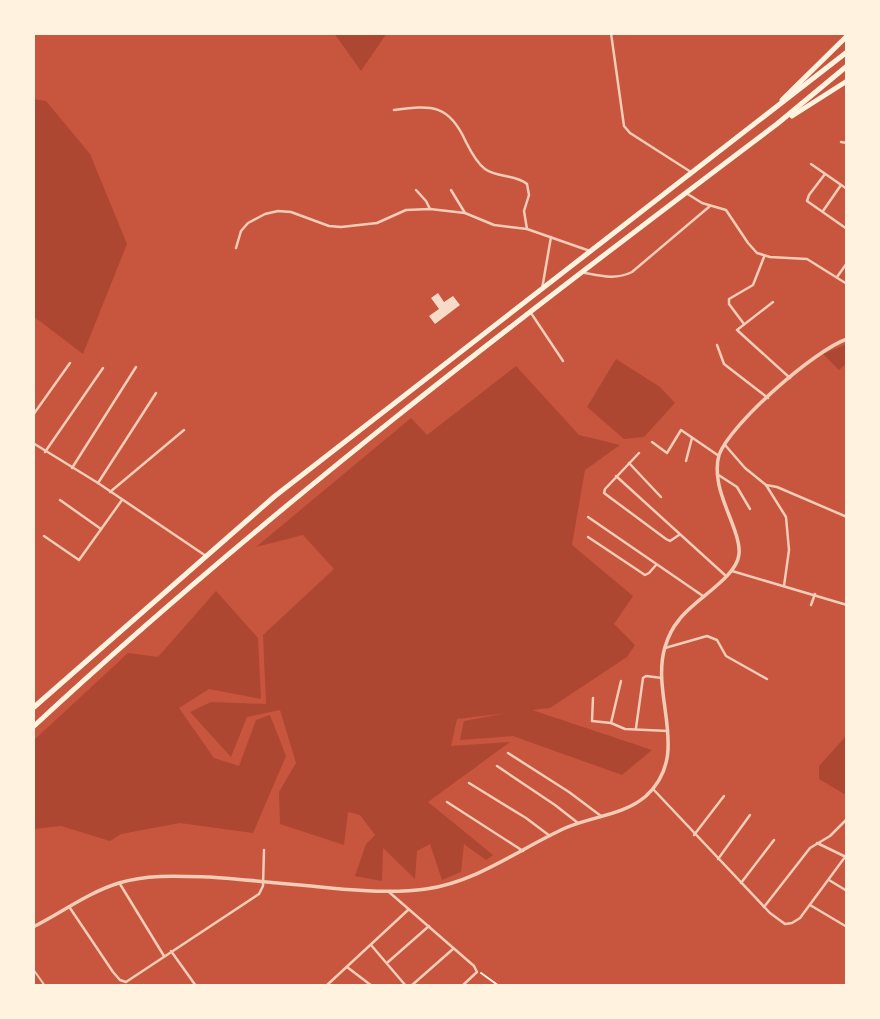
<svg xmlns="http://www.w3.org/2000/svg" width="880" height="1019" viewBox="0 0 880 1019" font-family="Karla,sans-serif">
	<rect width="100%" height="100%" fill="#c8553d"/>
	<g fill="#ae4732">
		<path d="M334,33H387L361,71Z"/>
		<path d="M33,99L46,101L90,154L127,244L83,354L33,316Z"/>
		<path d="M847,344V363L839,370L823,354Z"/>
		<path d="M616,359L660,387L675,403L644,437L624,439L587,407Z"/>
		<path d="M516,366L579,435L620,445L585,470L572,545L633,596L614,624L635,645L627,657L550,708L532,710L652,750L622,775L513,736L460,740L464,721L507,713L457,719L451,746L510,742L428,802L493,855L486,860L464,844L461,872L442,880L430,844L417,851L415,879L383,848L382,881L355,876L366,844L375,835L360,815L348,812L344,845L280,824L279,792L296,763L280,710L247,717L231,757L190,712L211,702L266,704L263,635L334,569L303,535L256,547L411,418L427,435Z"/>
		<path d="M216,591L258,638L261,699L209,689L179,708L214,758L239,766L256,720L270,715L286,756L253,833L180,823L121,834L110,841L61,826L33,829V741L128,653L158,657Z"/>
		<path d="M847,735V794L846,795L819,779V766Z"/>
	</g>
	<path fill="#f7dbc8" d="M438,293L444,302L453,296L460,305L435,324L429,316L439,309L431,298Z"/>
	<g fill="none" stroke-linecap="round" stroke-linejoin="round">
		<path stroke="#fff3e0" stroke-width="2" d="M481,973L499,986"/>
		<path stroke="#f1ccb7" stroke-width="2" d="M33,969L45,986"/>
		<g stroke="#f1ccb7" stroke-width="2.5">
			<path d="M611,33L624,126L630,133L691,172"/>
			<path d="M394,110C432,105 449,104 466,142C471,152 477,163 485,169C497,178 515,174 527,184L529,195L524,211L527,229"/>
			<path d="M841,142L847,143"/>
			<path d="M811,164L847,189"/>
			<path d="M825,174L809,195L807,201L847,229"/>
			<path d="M416,190L426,201L430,209"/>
			<path d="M451,190L465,213"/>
			<path d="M686,193L702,203L726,210L748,243L757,253L770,257L807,259L847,284"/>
			<path d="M823,211L841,185"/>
			<path d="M236,248L241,231L248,223L265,214L278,211L291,212L329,226L341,227L377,223L406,210L430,209L465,213L494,225L527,229L590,251"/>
			<path d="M585,273C601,276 616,280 632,272L710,206"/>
			<path d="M837,277L847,263"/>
			<path d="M542,289L551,237"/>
			<path d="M773,302L737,330L790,378"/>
			<path d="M531,313L563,361"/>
			<path d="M744,324L729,304V299L753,285L764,257"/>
			<path d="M717,345L724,364L768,398"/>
			<path d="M33,415L70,363"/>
			<path d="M652,442L667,453L681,430L719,456"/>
			<path d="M33,443L98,483L206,556"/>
			<path d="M725,445L745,468L766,485L786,517L789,550L784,586"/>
			<path d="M45,452L103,368"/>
			<path d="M639,453L605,489L604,493L666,539L670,541L679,535"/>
			<path d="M686,461L692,438"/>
			<path d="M629,463L661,497"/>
			<path d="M72,468L136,367"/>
			<path d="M717,474L737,487L750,509"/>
			<path d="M616,476L726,576"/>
			<path d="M98,483L156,393"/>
			<path d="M766,485L777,487L847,517"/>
			<path d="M110,492L184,430"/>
			<path d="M60,500L101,529"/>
			<path d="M588,517L703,596"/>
			<path d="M44,536L79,560L122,500"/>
			<path d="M588,537L645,575L649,573L656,565"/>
			<path d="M732,571L847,605"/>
			<path d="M811,605L815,594"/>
			<path d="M665,648L707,636L717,640L726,656L767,679"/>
			<path d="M593,698L592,721L611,723L625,729L668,731"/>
			<path d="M611,723L621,681"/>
			<path d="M636,728L643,678L646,676L662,678"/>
			<path d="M508,753L569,792L601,816"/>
			<path d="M497,766L555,805L578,823"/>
			<path d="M469,783L526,818L550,836"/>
			<path d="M653,789L770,913L785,924L792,923L800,918L845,857"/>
			<path d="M447,802L523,851"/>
			<path d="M694,835L724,796"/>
			<path d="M817,843L846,857"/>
			<path d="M718,859L750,815"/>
			<path d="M829,880L847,891"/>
			<path d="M741,883L774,840"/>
			<path d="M120,884L164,956"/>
			<path d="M389,892L474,966L477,972L462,986"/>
			<path d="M810,905L847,927"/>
			<path d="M764,907L810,848L830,836L847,819"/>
			<path d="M70,908L113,972L120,980L126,982L259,894L263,886L264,850"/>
			<path d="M371,945L406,986"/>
			<path d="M171,951L196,986"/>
			<path d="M388,962L429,926"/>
			<path d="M347,967L372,986"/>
			<path d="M326,986L408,910"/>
			<path d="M411,986L453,949"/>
		</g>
		<path stroke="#f1ccb7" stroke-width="3.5" d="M33,927C61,913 89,892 119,883C147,874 180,876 209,877C253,880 297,885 341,889C370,891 397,893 426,889C476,882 518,850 563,829C591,816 623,816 646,796C692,754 650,697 665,647C668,637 673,627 679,620C693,600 737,578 739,554C741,534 720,502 718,479C717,472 717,462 719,455C731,423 815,350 847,339"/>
		<g stroke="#fff3e0" stroke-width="5">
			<path d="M782,100L847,36"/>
			<path d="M792,116L847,81"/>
			<path d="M33,708L275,496L847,52"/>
			<path d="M33,727C267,510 522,316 777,124L847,66"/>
		</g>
	</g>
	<rect width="880" height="1019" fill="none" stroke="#fff3e0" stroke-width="70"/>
</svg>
